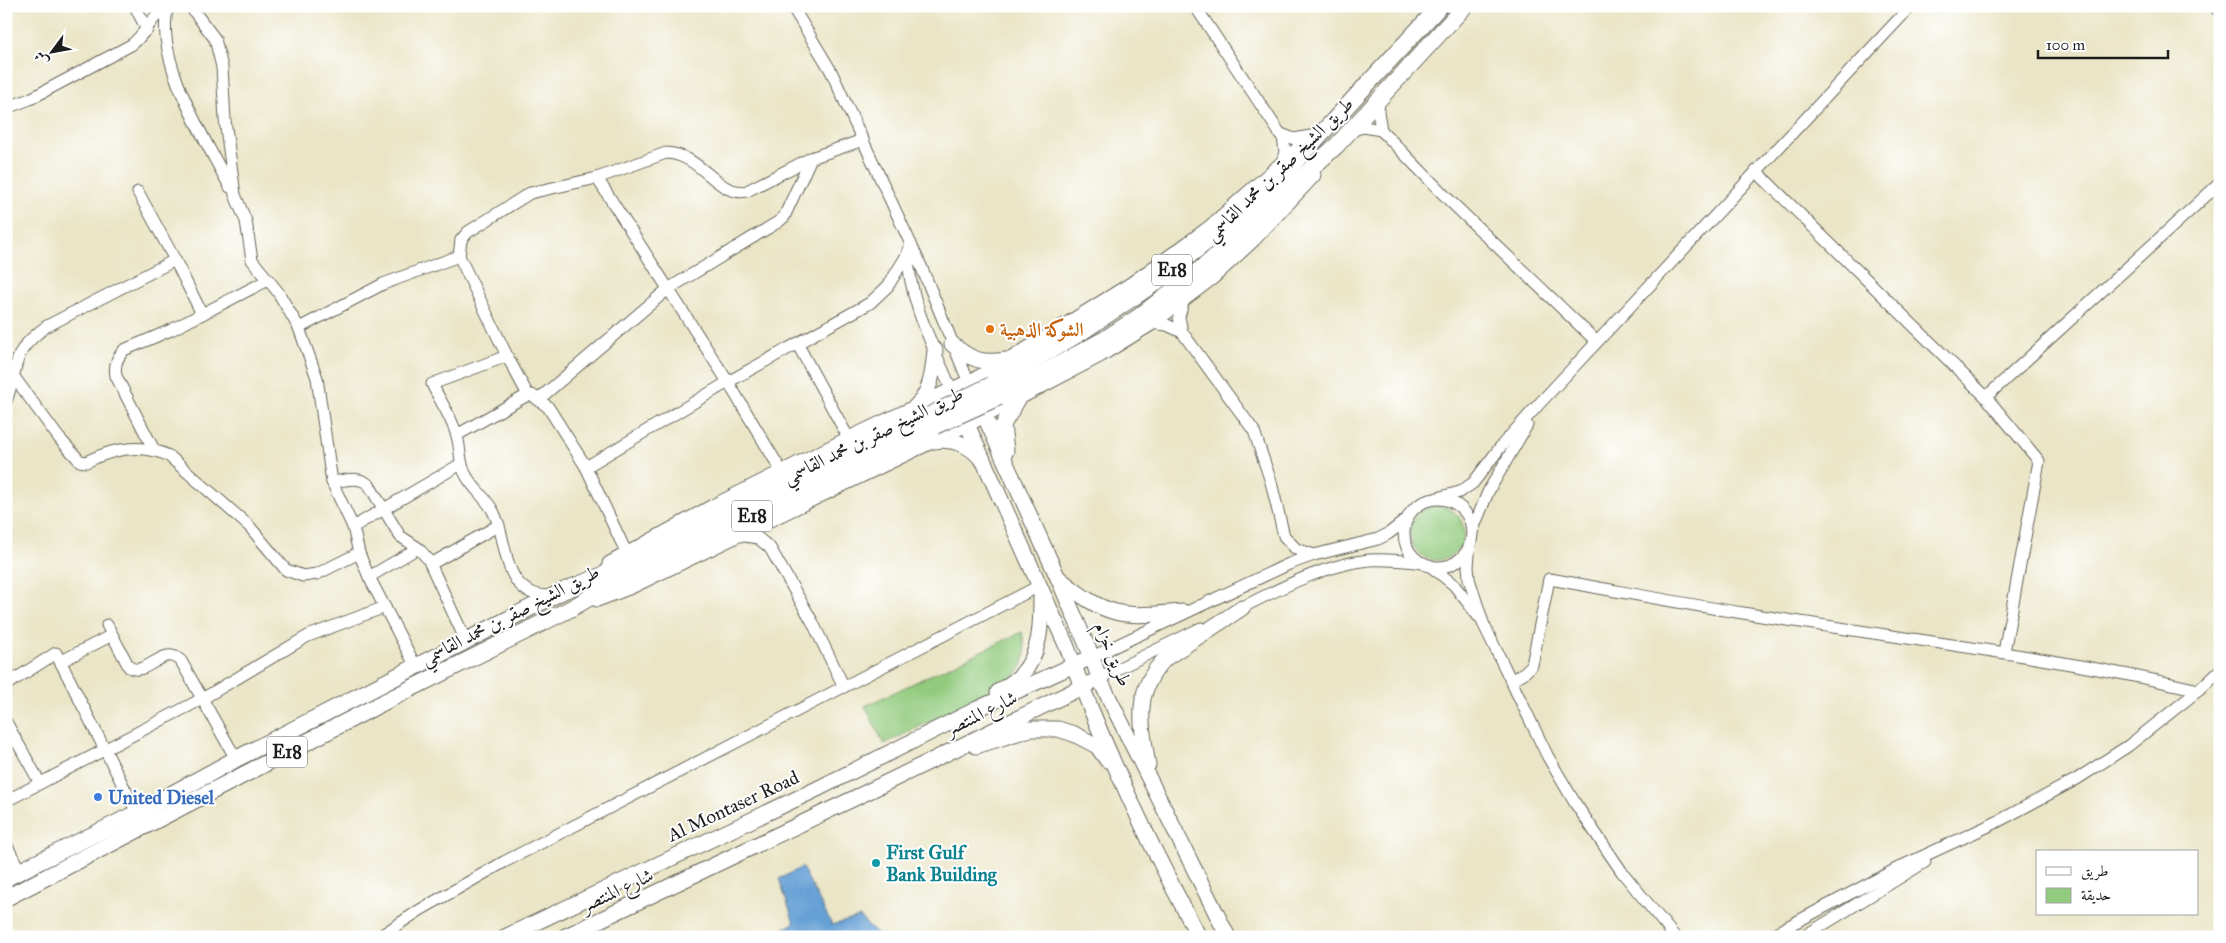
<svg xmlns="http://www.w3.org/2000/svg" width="2226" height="943" viewBox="0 0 2226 943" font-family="'IM FELL Great Primer',Amiri,serif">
	<rect width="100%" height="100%" fill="#fff"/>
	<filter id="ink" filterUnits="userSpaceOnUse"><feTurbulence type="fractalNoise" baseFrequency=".02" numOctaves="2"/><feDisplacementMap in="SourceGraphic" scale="10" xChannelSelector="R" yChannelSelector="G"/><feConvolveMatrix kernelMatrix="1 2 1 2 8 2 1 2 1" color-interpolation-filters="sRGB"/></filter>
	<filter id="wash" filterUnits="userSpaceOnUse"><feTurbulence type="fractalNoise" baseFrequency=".0096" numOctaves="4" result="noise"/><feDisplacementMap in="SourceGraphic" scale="20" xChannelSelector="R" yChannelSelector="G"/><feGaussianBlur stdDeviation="1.12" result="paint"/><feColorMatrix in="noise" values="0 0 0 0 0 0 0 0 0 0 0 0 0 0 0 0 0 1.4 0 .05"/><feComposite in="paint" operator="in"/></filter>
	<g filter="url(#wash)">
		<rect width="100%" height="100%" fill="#eae5c6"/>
		<g fill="#93cb7e" stroke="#58744d">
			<circle cx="1437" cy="533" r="27"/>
			<path d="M1022,632C1028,660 1026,666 1004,685L884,744L865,706Z"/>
		</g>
		<path fill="#66a0d5" stroke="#415e78" d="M802,867L832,925L860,917L871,929L884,937H767L794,923L779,879Z"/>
	</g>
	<g filter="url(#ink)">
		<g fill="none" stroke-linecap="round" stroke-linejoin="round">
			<g stroke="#646258" stroke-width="13">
				<g id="minor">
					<path d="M135,6L147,30"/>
					<path d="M168,6C153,60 206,140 230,187"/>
					<path d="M190,6L215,39L222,67L225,120L235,195L246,221L252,260L278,292L299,328L317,378L332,482L353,527L359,553L369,577L416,667"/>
					<path d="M792,6L831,71L846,104L921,266L969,383"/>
					<path d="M1195,6L1283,138L1285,151L1282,163"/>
					<path d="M1379,100L1378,112L1381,130L1450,201L1597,342"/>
					<path d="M6,108L30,99L131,45C145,36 154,12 167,7"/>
					<path d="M1352,130L1364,127L1381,130"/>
					<path d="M1279,133L1294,139L1316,135"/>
					<path d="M1756,171L1986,397L2039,461L2004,652"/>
					<path d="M597,178L728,382L782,472"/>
					<path d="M138,192L175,260L202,314"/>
					<path d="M908,250C907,298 934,348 952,391"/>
					<path d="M459,256L507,356L528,395"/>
					<path d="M1184,299L1179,317L1182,332L1254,431L1271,482L1284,536L1296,549L1314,555"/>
					<path d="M1151,323L1167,325L1182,332"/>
					<path d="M299,328L383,284L459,256L461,240L468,232L530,193L597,178L666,153C702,154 718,198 747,191L811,158L863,140"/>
					<path d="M798,345L849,439"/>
					<path d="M507,356L432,384C440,401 452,418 457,436C461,450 459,465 467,477C474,489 486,498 493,511C510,541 499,598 553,596"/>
					<path d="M6,366L59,438L80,461L86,462C112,449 142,443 169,456L249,526L286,570L303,576L317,574L359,553"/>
					<path d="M1986,397L2220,183"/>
					<path d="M539,399L668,289L778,222L784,217L811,158"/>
					<path d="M6,401C21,363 8,354 47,326L175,260"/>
					<path d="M457,435L524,397L532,395L548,407L586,467L627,554"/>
					<path d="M154,450L116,376C114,365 117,358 124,350L171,330L268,280"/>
					<path d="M586,467L728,382L870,303L888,286L908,253"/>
					<path d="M332,482C345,481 359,475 369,485L400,536L418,548L428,559L466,641"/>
					<path d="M1437,498L1460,492L1473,483L1502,445L1539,404L1911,6"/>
					<circle cx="1438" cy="533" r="34"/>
					<path d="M353,527L461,464"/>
					<path d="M1472,532L1488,492L1527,425"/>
					<path d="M738,535L758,538L770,548L812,621L844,687"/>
					<path d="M1470,543L1468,566L1469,579L1483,623L1548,757L1575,803L1622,872L1675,937"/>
					<path d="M431,564L499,525"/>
					<path d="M1429,565L1454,585L1478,616"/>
					<path d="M369,577L418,548"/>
					<path d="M1235,611C1277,590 1322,565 1369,560C1388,559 1406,561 1424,563"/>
					<path d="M107,625L129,667C147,678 163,643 181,661L236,759"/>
					<path d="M1092,657L1289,564L1314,555L1378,539L1388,534L1406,520"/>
					<path d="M60,662L112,635"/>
					<path d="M1099,678L1201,628"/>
					<path d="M1511,681L1525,672L1532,665L1549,579C1613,590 1678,603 1743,613C1895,638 2048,655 2199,690"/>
					<path d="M6,685L56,653L137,813"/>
					<path d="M6,722L40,783"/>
					<path d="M6,801L202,699L308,636L385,607"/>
					<path d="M6,844L20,871"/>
					<path d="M379,937L420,910L504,862L1039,586"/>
					<path d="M1768,937L1902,866L1995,823L2077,779L2128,746L2199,690L2220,670"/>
					<path d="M1803,937L1925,862"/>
				</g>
			</g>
			<g stroke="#646258" stroke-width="17">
				<g id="major">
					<path d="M2217,6L2220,10"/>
					<path d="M952,344C971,360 982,364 1006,360"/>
					<path d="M916,406C932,391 933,370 935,350"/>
					<path d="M980,406L1058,578L1092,657L1099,678L1228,937"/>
					<path d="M963,415L1067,647C1103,746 1149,844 1199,937"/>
					<path d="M935,441C952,438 971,445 981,459"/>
					<path d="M1006,451L1003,425L1019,398"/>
					<path d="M610,564L713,507L849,439L980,377L1012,359L1131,285L1183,248L1210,228L1300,148"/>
					<path d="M1060,579C1109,619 1122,617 1183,612"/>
					<path d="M597,599L631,586L985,415L1101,354L1151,323L1212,277L1253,239L1313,175"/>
					<path d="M998,692C1005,687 1014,682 1021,675C1041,654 1041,624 1041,596"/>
					<path d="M976,746L1030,729H1058L1074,734L1097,746L1107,760"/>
					<path d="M1148,765C1141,723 1133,690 1166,658L1242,608"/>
					<path d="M505,937L815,790L977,709L1092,657"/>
					<path d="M564,937L861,795L1090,683"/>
				</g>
			</g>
			<g stroke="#646258" stroke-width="18">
				<g id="highway">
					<path d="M991,385L1080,333L1155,283L1249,208L1293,164L1440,6"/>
					<path d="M999,397L1105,339L1137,318L1208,263L1337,145L1465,6"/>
					<path d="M6,878L137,813L236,759L565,590L603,575L807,473L930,415"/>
					<path d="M6,898L386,701L570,609L620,580L935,426"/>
				</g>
			</g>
			<use href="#minor" stroke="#fff" stroke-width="11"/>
			<use href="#major" stroke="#fff" stroke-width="15"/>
			<use href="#highway" stroke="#fff" stroke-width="16"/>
			<g stroke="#646258" stroke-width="18" stroke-linecap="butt">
				<g id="highway-bridge">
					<path d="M930,415L991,385"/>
					<path d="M935,426L999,397"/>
				</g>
			</g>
			<use href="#highway-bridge" stroke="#fff" stroke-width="16"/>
		</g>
	</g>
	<circle fill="#e8710a" stroke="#fff" stroke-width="2" cx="990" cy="329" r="5"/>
	<circle fill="#3f7fe0" stroke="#fff" stroke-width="2" cx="98" cy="797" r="5"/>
	<circle fill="#0f9aa8" stroke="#fff" stroke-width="2" cx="876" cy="863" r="5"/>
	<g text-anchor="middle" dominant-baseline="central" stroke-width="4" stroke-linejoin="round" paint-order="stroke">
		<g fill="#fff" stroke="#606060" stroke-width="1">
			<rect x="1152" y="254.5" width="40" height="31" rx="4"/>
			<rect x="732" y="500.5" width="40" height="31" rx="4"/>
			<rect x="267" y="736.5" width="40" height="31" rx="4"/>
		</g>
		<g font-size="18" font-weight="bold" fill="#1c1c1c">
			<text x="1172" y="270">E18</text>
			<text x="752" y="516">E18</text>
			<text x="287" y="752">E18</text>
		</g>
		<g font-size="19" fill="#1c1c1c" stroke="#fff">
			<text transform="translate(1279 169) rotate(-44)">طريق الشيخ صقر بن محمد القاسمي</text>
			<text transform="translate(873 435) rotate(-26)">طريق الشيخ صقر بن محمد القاسمي</text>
			<text transform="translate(510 615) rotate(-27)">طريق الشيخ صقر بن محمد القاسمي</text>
			<text transform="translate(1113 654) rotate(67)">طريق خزام</text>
			<text transform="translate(981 713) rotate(-26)">شارع المنتصر</text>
			<text transform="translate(733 806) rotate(-25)">Al Montaser Road</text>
			<text transform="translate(617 890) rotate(-25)">شارع المنتصر</text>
		</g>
		<g font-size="19" font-weight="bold" fill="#c56008" stroke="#fff" text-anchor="start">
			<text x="1000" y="329">الشوكة الذهبية</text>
		</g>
		<g font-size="19" font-weight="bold" fill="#366cbe" stroke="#fff" text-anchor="start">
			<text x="108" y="797">United Diesel</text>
		</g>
		<g font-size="19" font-weight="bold" fill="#0d838f" stroke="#fff" text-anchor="start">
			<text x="886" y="852">First Gulf<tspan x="886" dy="22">Bank Building</tspan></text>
		</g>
	</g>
	<rect width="2226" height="943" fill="none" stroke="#fff" stroke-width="25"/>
	<rect x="2036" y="850" width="162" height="65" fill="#ffffff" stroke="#a4a4a4"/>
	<rect x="2046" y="867" width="25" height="8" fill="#ffffff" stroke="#a4a4a4"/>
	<text x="2081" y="876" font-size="15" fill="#1c1c1c">طريق</text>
	<rect x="2046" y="888" width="25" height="15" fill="#93cb7e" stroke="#a4a4a4"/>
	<text x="2081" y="900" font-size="15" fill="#1c1c1c">حديقة</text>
	<g transform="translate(52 52) rotate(238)" stroke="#ffffff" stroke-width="4" paint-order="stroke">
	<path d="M0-4L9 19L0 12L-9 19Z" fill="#1c1c1c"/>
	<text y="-8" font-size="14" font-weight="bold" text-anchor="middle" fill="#1c1c1c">ش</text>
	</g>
	<path d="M2038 50v8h130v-8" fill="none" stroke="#1c1c1c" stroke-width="2.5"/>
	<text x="2046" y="50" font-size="15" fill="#1c1c1c" stroke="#ffffff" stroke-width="4" paint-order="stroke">100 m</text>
</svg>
